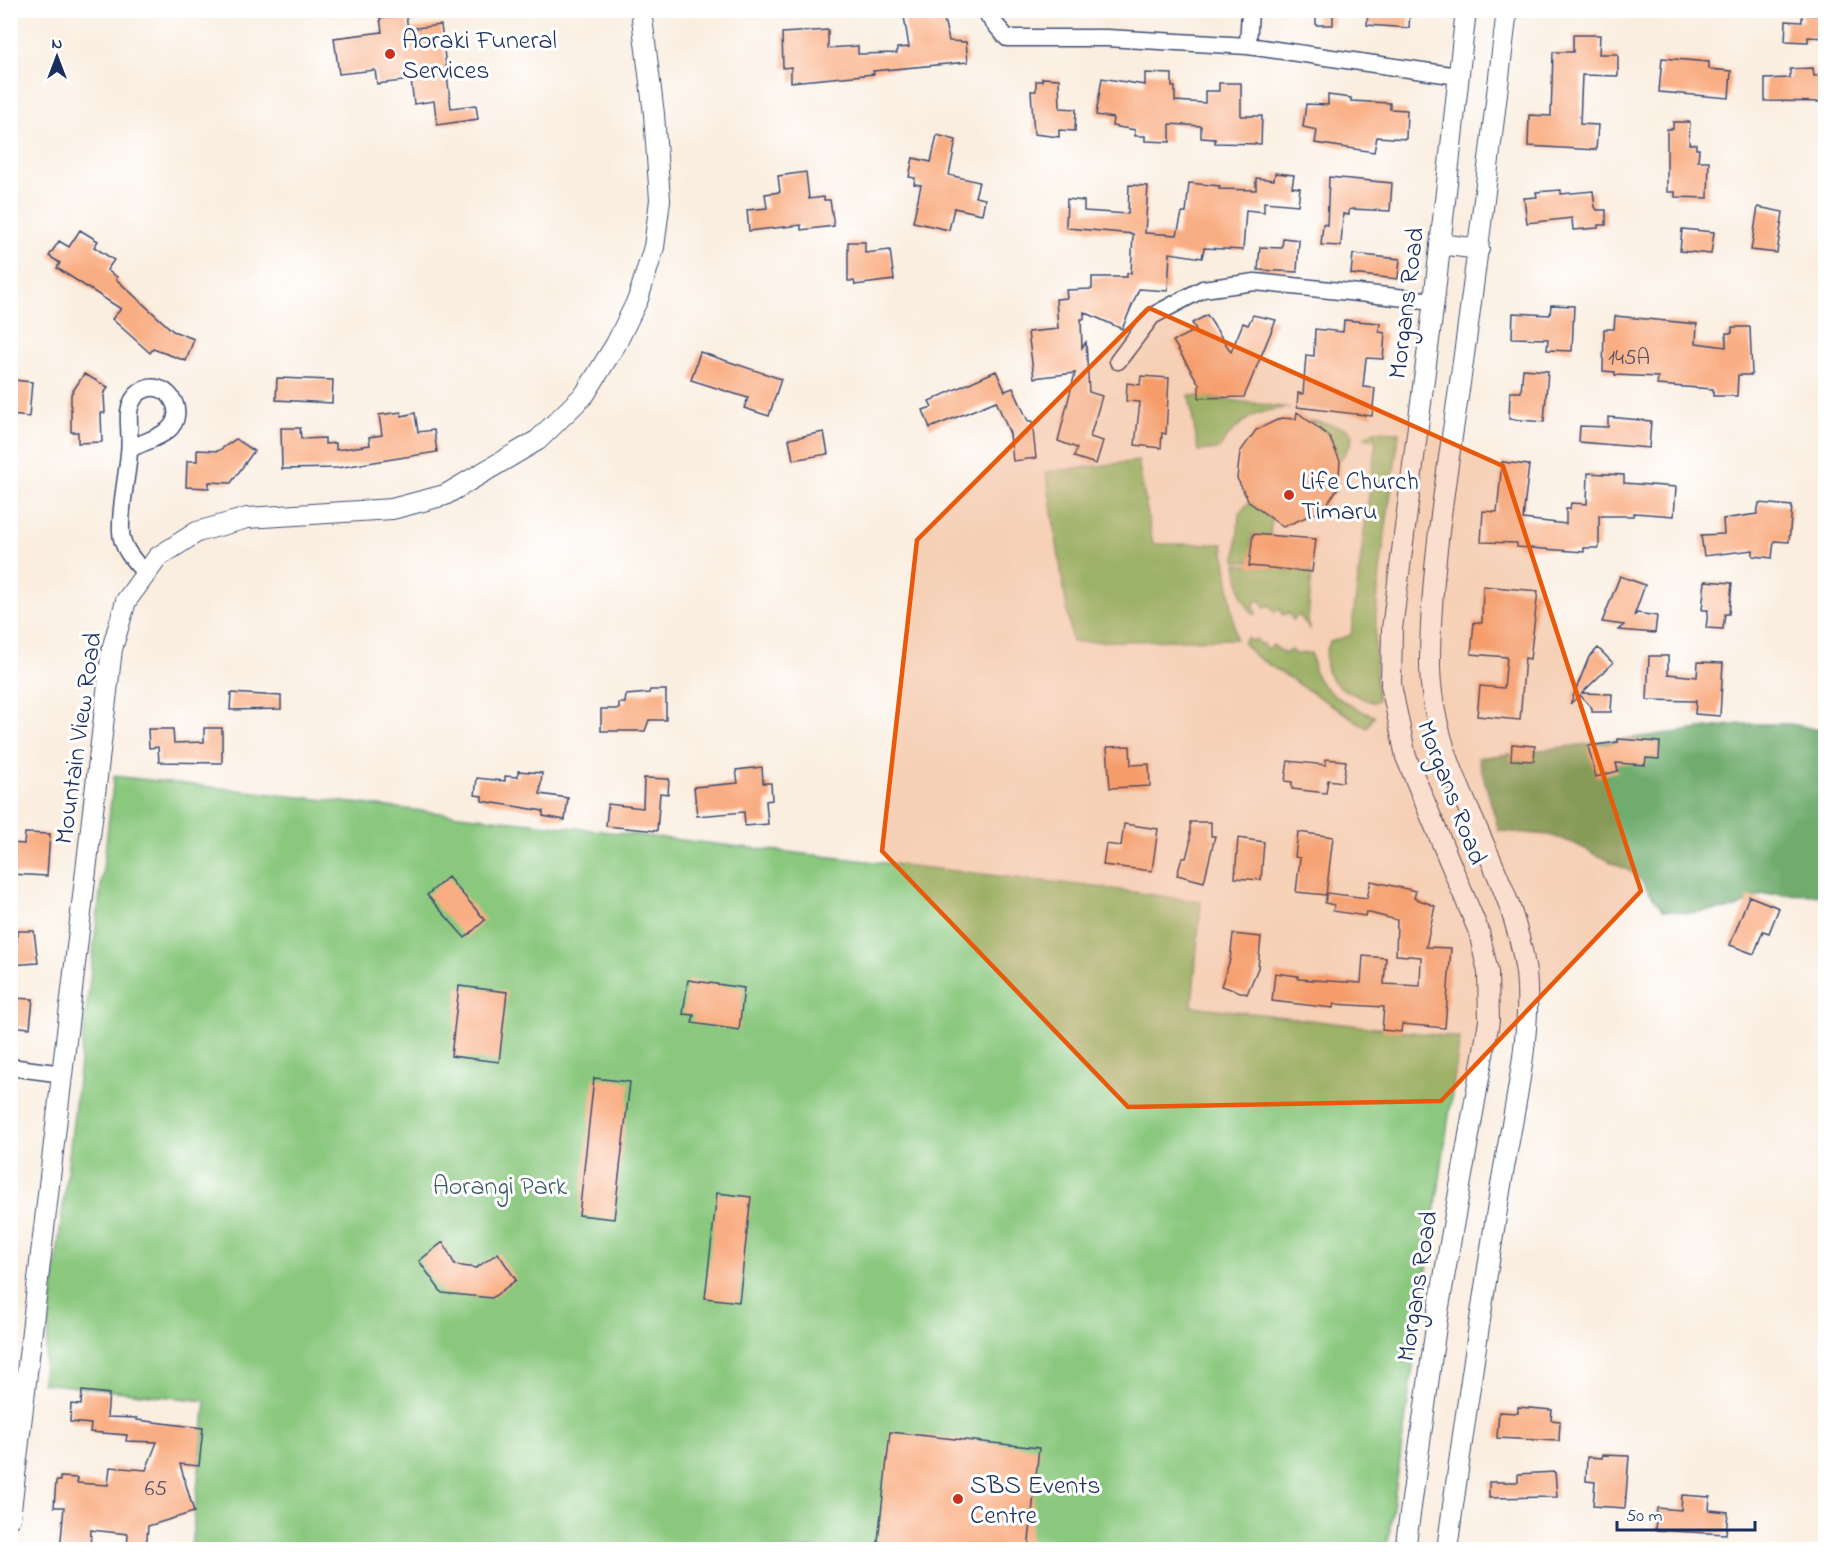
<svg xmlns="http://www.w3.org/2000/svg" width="1836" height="1560" font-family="'Indie Flower',sans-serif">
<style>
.green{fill:#8ac87e;stroke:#527c6e;stroke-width:1.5}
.forest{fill:#6fac6d;stroke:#456e66;stroke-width:1.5}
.building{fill:#f9ad82}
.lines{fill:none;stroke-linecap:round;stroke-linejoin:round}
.minor-casing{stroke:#3c4c72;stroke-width:19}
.tertiary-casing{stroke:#3c4c72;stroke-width:22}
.minor{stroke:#fff;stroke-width:16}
.tertiary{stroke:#fff;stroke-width:20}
.marked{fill:#e8590c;fill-opacity:0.2;stroke:#e8590c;stroke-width:4.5;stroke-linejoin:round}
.poi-dot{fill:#c8321e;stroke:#fff;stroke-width:2}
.labels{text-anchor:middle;stroke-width:6;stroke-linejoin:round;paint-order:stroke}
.number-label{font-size:22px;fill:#524e67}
.poi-label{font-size:26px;fill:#1b2f5e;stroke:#fff;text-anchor:start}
.street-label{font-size:26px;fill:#1b2f5e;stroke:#fff}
.park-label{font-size:26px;fill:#3c5d68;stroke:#fff}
</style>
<rect width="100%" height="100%" fill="#fff"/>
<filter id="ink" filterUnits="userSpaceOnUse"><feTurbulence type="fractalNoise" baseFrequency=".0167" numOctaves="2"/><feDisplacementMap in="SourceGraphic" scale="12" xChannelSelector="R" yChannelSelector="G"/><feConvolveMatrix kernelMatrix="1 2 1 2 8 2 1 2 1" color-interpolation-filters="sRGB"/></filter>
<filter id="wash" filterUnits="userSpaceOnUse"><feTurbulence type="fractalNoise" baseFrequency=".008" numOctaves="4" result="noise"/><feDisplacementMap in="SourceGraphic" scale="24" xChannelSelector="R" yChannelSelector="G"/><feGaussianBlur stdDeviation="1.35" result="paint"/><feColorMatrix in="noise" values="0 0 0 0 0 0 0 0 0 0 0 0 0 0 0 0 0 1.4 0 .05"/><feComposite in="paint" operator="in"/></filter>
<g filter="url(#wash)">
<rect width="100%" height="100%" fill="#faeee0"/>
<!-- green -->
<path class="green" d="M 1189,395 L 1290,408 C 1256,409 1237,421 1219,449 L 1198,451 Z
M 1308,420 L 1345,428 L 1352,433 L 1351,443 L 1340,461 L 1329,436 Z
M 1374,431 L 1399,432 C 1389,520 1367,612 1378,701 L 1372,702 C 1343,691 1314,679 1330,642 L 1351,635 L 1376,440 L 1364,438 Z
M 1138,461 L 1153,544 L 1223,544 L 1236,639 L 1072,642 L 1046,472 Z
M 1249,502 L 1272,519 L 1270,536 L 1252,534 L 1251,546 L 1254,547 L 1249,562 L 1236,561 L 1239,514 Z
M 1236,564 L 1312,572 L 1308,619 L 1309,628 L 1299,615 L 1293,620 L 1289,613 L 1283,615 L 1280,609 L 1274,612 L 1270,605 L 1264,608 L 1261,600 L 1254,602 L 1256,615 L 1252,613 L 1242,598 Z
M 1248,637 L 1252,642 L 1256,639 L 1260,644 L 1262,643 L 1267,650 L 1273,645 L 1285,654 L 1291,649 L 1294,654 L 1311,653 C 1313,659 1313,666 1315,673 C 1321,691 1356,710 1374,716 L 1367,728 L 1255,656 L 1243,642 Z
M 114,776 L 1105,888 L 1201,902 L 1192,1006 L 1460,1038 L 1387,1549 L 191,1549 L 206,1401 L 42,1383 Z"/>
<!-- forest -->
<path class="forest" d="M 1740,724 L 1791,724 L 1825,731 L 1825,895 L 1763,894 L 1736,908 L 1690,913 L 1663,910 L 1635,874 L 1573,843 L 1549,835 L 1499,831 L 1478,758 Z"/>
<g id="blocks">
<!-- building -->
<path class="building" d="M 903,10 L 942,10 L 949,41 L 966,42 L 968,62 L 873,71 L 874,74 L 791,82 L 791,67 L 783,68 L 782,33 L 828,30 L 828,48 L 858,46 L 858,54 L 897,53 L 897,48 L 909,47 Z
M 1316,10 L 1333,10 L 1333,25 L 1316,25 Z
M 1368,10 L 1410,10 L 1409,28 L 1367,25 Z
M 1802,14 L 1826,16 L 1826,38 L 1808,37 L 1808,42 L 1785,41 L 1786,21 L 1802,22 Z
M 406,15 L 408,29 L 441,25 L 451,108 L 476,105 L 478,119 L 437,125 L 434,101 L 414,104 L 411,80 L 377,84 L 375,70 L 339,74 L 334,38 L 382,32 L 380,18 Z
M 1573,35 L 1600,35 L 1599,54 L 1618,54 L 1618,76 L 1582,75 L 1580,124 L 1598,125 L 1596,150 L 1528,146 L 1529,115 L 1551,116 L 1553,52 L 1573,52 Z
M 1662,58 L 1709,62 L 1709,69 L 1731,71 L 1729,98 L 1659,92 Z
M 1813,68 L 1814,76 L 1826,75 L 1826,102 L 1765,101 L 1765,79 L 1790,78 L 1790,69 Z
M 1145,73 L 1172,74 L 1172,87 L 1175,87 L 1175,101 L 1205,103 L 1205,91 L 1219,91 L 1219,83 L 1241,83 L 1241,116 L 1262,116 L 1261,144 L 1215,143 L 1215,139 L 1201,138 L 1201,126 L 1170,124 L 1170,142 L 1145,141 L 1145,136 L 1135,136 L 1135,130 L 1112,126 L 1113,118 L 1096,115 L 1102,78 L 1145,85 Z
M 1042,78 L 1059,79 L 1060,108 L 1076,109 L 1075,131 L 1059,130 L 1059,137 L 1034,134 L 1031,91 L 1036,91 L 1036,81 L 1042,81 Z
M 1328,95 L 1351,98 L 1351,101 L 1390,103 L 1390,109 L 1407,110 L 1406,139 L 1377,137 L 1374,152 L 1315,143 L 1317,130 L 1303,127 L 1306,104 L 1328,105 Z
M 1673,122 L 1690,122 L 1689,144 L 1696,144 L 1696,149 L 1699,149 L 1698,161 L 1709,161 L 1708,198 L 1675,197 L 1675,192 L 1667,192 L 1667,129 L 1673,129 Z
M 937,135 L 956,140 L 949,175 L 979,182 L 975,197 L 985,199 L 982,214 L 954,208 L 949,230 L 913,222 L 921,185 L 914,184 L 915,178 L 909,177 L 913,158 L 931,162 Z
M 806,172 L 809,199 L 824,197 L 824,200 L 830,200 L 834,226 L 801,230 L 801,225 L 749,231 L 747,210 L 767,208 L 765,194 L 780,192 L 778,176 Z
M 1275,173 L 1294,175 L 1292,187 L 1300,188 L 1298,205 L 1264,202 L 1264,212 L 1246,210 L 1243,250 L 1204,248 L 1202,258 L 1170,253 L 1168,291 L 1139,289 L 1122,329 L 1084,312 L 1084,319 L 1081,319 L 1082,348 L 1086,342 L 1089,392 L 1102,396 L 1090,437 L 1103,441 L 1096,464 L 1074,457 L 1077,448 L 1058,441 L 1075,373 L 1034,378 L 1028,332 L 1058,329 L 1056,299 L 1067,298 L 1066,290 L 1092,289 L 1092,277 L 1127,277 L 1127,273 L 1131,273 L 1133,234 L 1068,228 L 1066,226 L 1067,199 L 1084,201 L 1084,211 L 1128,214 L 1129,185 L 1148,186 L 1145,233 L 1177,235 L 1182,213 L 1186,213 L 1189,183 L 1220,186 L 1219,189 L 1256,190 L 1256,178 L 1274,180 Z
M 1329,177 L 1392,183 L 1390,211 L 1352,209 L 1349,210 L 1349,215 L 1343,214 L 1341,246 L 1321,245 L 1323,224 L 1327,225 Z
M 1561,190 L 1561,194 L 1593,191 L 1595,207 L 1597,210 L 1606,210 L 1606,225 L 1598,225 L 1598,228 L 1573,230 L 1572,218 L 1527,223 L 1524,198 L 1537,197 L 1536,192 Z
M 1758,207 L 1783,212 L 1777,253 L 1751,250 Z
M 1682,229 L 1714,232 L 1711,254 L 1680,251 Z
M 80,230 L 98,241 L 94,247 L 114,260 L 107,270 L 117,277 L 116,279 L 173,331 L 194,339 L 186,361 L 153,349 L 150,353 L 112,319 L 121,309 L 57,268 L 60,263 L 49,256 L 59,241 L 69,247 Z
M 1283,238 L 1299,240 L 1297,272 L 1258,270 L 1260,247 L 1282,248 Z
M 848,242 L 865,242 L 865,253 L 890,250 L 894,280 L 855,285 L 854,281 L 848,281 Z
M 1353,254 L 1400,259 L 1398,279 L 1351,274 Z
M 1551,305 L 1574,306 L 1572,351 L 1547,350 L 1548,339 L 1512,338 L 1513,313 L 1550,315 Z
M 1207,315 L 1231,352 L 1243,323 L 1248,325 L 1253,315 L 1276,320 L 1244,397 L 1199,398 L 1199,384 L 1173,341 L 1196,330 L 1192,323 Z
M 1615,316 L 1697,324 L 1696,343 L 1726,347 L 1726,333 L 1732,333 L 1732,327 L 1750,327 L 1752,375 L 1738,375 L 1737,396 L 1713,396 L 1713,389 L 1657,385 L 1658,377 L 1615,375 L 1615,372 L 1603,371 L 1604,329 L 1614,329 Z
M 1344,320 L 1380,323 L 1379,332 L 1385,333 L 1383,359 L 1366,358 L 1363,387 L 1375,388 L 1372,416 L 1297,407 L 1298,393 L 1303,394 L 1306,355 L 1314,356 L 1315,329 L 1343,332 Z
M 700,352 L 781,379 L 769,416 L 744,408 L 748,398 L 691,380 Z
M 1523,369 L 1548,371 L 1544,422 L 1509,419 L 1510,392 L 1521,392 Z
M 996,371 L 1005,391 L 1013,388 L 1028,421 L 1032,421 L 1036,458 L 1013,461 L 1010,434 L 996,401 L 930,428 L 923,410 L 932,407 L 929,401 Z
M 84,374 L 108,387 L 104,394 L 105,413 L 101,413 L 102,442 L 78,443 L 78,432 L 71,432 L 71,394 Z
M 1141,376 L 1169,378 L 1166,434 L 1162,433 L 1161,448 L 1135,445 L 1140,402 L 1126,401 L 1127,383 L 1140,385 Z
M 277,378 L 333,380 L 332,403 L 276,400 Z
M 14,380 L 32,382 L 29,417 L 11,415 Z
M 401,412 L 402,416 L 415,413 L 418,432 L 434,430 L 437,452 L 337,468 L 282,469 L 281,428 L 300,428 L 301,439 L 325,438 L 325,444 L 336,443 L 336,450 L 370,445 L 369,437 L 382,435 L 379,415 Z
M 1297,412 L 1329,436 L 1340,461 L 1338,488 L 1323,510 L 1283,527 L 1249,502 L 1237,478 L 1240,452 L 1256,430 L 1281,418 L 1296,419 Z
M 1608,417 L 1651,421 L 1649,448 L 1579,442 L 1580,426 L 1608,427 Z
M 824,432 L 828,454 L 793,460 L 789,439 Z
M 236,439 L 254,451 L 231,483 L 209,482 L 209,488 L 186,487 L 187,461 L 197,461 L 197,450 L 218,451 Z
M 1502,462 L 1529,465 L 1523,519 L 1566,524 L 1566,509 L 1570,509 L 1571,503 L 1587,504 L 1588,473 L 1624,475 L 1624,483 L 1676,487 L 1674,516 L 1634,513 L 1633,516 L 1599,516 L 1599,548 L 1584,548 L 1584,552 L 1517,547 L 1517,543 L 1481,542 L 1483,511 L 1497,512 Z
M 1759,503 L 1792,506 L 1789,542 L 1774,541 L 1772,558 L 1753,556 L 1753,550 L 1704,556 L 1701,535 L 1724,534 L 1723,519 L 1757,514 Z
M 1253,534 L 1316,539 L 1312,572 L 1249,566 Z
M 1620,576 L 1645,585 L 1634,616 L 1637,613 L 1657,616 L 1655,633 L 1618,630 L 1624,625 L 1602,622 Z
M 1705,581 L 1732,583 L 1729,614 L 1725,614 L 1723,629 L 1706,628 L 1708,610 L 1702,610 Z
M 1483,586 L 1538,591 L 1530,659 L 1525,658 L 1520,720 L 1477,716 L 1480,686 L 1504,688 L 1507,657 L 1471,654 L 1474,622 L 1482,623 Z
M 1598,648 L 1613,663 L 1582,693 L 1612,694 L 1611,712 L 1592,712 L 1592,708 L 1580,695 L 1570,704 L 1589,657 Z
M 1649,656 L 1668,656 L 1668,674 L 1697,677 L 1698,662 L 1723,663 L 1720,716 L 1695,714 L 1696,701 L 1647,700 Z
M 650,690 L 666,690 L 666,720 L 649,720 L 645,731 L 601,731 L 601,709 L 619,709 L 619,703 L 625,703 L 626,695 L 649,693 Z
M 231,693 L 281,696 L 281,709 L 230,710 Z
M 204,728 L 222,728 L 222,763 L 159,762 L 158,747 L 149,748 L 148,729 L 173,729 L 174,743 L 204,742 Z
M 1618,739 L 1660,742 L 1659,759 L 1646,758 L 1645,765 L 1616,763 L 1618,771 L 1596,777 L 1588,746 L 1618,742 Z
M 1512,744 L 1535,746 L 1534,761 L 1511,760 Z
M 1130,746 L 1131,765 L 1149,764 L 1150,786 L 1110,788 L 1107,747 Z
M 1326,759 L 1346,761 L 1343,782 L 1328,780 L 1326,793 L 1292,789 L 1292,782 L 1285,781 L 1288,761 L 1326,765 Z
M 762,767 L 763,783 L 771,783 L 772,800 L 766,801 L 768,824 L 745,826 L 744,812 L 697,816 L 694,787 L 738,783 L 736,770 Z
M 518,771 L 542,773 L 540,794 L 568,798 L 565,820 L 543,816 L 543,811 L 482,801 L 482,796 L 475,795 L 477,778 L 505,781 L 505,776 L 518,777 Z
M 644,778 L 669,779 L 668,794 L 660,793 L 657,831 L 606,826 L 608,804 L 643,808 Z
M 1190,822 L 1211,822 L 1211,836 L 1215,836 L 1204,882 L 1177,875 L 1182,858 L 1186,858 L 1190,843 Z
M 1124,824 L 1158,829 L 1152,871 L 1103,865 L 1106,844 L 1121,846 Z
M 1298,832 L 1333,837 L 1326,895 L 1296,892 L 1300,858 L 1295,857 Z
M 25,833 L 50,834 L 47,876 L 10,874 L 10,843 L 24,844 Z
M 1238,838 L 1264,842 L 1261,880 L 1235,878 Z
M 448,877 L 485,920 L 465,938 L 427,895 Z
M 1371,881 L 1416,891 L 1414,898 L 1435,906 L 1426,947 L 1451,948 L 1445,1028 L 1402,1024 L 1401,1032 L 1382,1030 L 1384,1007 L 1334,1004 L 1333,1008 L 1272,1001 L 1275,973 L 1298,976 L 1298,979 L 1361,983 L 1363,956 L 1386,958 L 1384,984 L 1420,986 L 1421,957 L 1396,955 L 1397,920 L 1366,912 L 1365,916 L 1333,911 L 1334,905 L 1325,903 L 1327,893 L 1367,898 Z
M 1749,896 L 1779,908 L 1769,933 L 1763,931 L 1754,954 L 1730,945 Z
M 17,931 L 34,931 L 38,963 L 10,965 L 10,941 L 17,941 Z
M 1233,934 L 1261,937 L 1258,968 L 1247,994 L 1221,986 L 1230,960 Z
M 688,980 L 744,988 L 739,1030 L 692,1023 L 694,1015 L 683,1014 Z
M 459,986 L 507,992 L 499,1062 L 451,1056 Z
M 10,998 L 33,999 L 30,1028 L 10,1026 Z
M 594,1078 L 630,1082 L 614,1219 L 579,1215 Z
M 717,1193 L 751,1197 L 739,1302 L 705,1298 Z
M 443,1242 L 455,1265 L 476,1268 L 498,1253 L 516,1280 L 492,1298 L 442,1293 L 419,1261 Z
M 82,1391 L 109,1394 L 107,1417 L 137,1418 L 137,1420 L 203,1428 L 199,1466 L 180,1464 L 194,1512 L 148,1526 L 146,1550 L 127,1550 L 128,1534 L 91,1530 L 90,1550 L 60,1550 L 64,1507 L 54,1507 L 56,1481 L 60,1481 L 60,1477 L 78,1478 L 77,1483 L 108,1485 L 110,1467 L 146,1470 L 157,1442 L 126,1441 L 127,1435 L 90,1432 L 91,1424 L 70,1422 L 71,1404 L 81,1405 Z
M 1518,1407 L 1552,1410 L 1551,1420 L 1560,1421 L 1559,1441 L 1497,1438 L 1499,1412 L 1518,1413 Z
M 890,1432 L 1039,1448 L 1028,1550 L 877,1550 Z
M 1602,1455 L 1629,1456 L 1625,1508 L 1593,1506 L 1595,1482 L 1586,1481 L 1587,1457 L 1602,1458 Z
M 1555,1472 L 1557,1497 L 1489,1498 L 1489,1482 L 1518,1482 L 1518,1474 Z
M 1682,1495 L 1710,1497 L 1709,1510 L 1728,1512 L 1726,1534 L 1655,1530 L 1657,1508 L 1681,1510 Z"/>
</g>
</g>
<g filter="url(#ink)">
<use href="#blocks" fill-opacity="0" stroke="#3c4c72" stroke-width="1.5"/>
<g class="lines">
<defs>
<path id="minor" d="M 988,10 L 989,17 L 1007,38 L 1107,38 L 1248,46 L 1458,76
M 1248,46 L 1250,10
M 1118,361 L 1152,316 L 1203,289 L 1255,282 L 1434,301
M 130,449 C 141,443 156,439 167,431 C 191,412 164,375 140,392 C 133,397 130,404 129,412 C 128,426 131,440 129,453 C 127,478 120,506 121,531 C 121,548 135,562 146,574
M 10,1067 L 63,1074"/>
<path id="tertiary" d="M 1440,244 L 1479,249
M 10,1518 L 112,649 L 126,601 L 158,557 L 197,532 L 247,518 L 392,509 L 445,495 L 538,440 L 585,394 L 616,344 L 638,299 L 654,247 L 660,200 L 654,114 L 641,10
M 1405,1550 L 1438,1312 L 1489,1021 L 1488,972 L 1479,932 L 1406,757 L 1391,685 L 1392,629 L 1434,301 L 1466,10
M 1447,1550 C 1463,1430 1481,1311 1500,1191 C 1510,1128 1533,1036 1526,973 C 1512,863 1428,772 1430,659 C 1431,560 1449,460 1463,362 C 1479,245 1493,128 1507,10"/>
</defs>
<!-- minor casing -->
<use href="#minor" class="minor-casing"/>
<!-- tertiary casing -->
<use href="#tertiary" class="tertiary-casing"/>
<!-- minor -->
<use href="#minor" class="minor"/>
<!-- tertiary -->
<use href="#tertiary" class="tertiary"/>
</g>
</g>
<!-- marked area -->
<path class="marked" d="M 1149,308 L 1503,466 L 1641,891 L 1441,1101 L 1128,1107 L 882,851 L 917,540 Z"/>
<!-- markers -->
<g class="poi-dot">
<circle cx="390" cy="54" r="6"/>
<circle cx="1289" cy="495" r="6"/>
<circle cx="958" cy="1499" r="6"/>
</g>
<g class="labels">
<!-- number labels -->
<g class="number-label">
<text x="1629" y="364">145A</text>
<text x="156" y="1495">65</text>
</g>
<!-- poi labels -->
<g class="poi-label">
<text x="402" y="48">Aoraki Funeral<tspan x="402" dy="30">Services</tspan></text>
<text x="1301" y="489">Life Church<tspan x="1301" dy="30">Timaru</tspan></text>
<text x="970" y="1493">SBS Events<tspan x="970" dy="30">Centre</tspan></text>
</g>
<!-- street labels -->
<g class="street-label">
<text transform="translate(1405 303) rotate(-83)" y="9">Morgans Road</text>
<text transform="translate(77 738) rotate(-82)" y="9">Mountain View Road</text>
<text transform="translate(1453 792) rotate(69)" y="9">Morgans Road</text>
<text transform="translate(1416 1286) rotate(-81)" y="9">Morgans Road</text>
</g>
<!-- park labels -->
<g class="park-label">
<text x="500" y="1194">Aorangi Park</text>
</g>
</g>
<!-- margin -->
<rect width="1836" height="1560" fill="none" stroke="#fff" stroke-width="36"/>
<!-- north arrow -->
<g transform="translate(57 57)" stroke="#ffffff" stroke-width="4.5" paint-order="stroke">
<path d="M0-4.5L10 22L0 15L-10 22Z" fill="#1b2f5e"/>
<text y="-9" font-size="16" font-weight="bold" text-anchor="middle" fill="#1b2f5e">N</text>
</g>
<!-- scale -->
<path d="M1617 1521v9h138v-9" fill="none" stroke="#1b2f5e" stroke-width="3"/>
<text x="1626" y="1521" font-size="18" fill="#1b2f5e" stroke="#ffffff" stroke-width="4.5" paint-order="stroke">50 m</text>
</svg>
